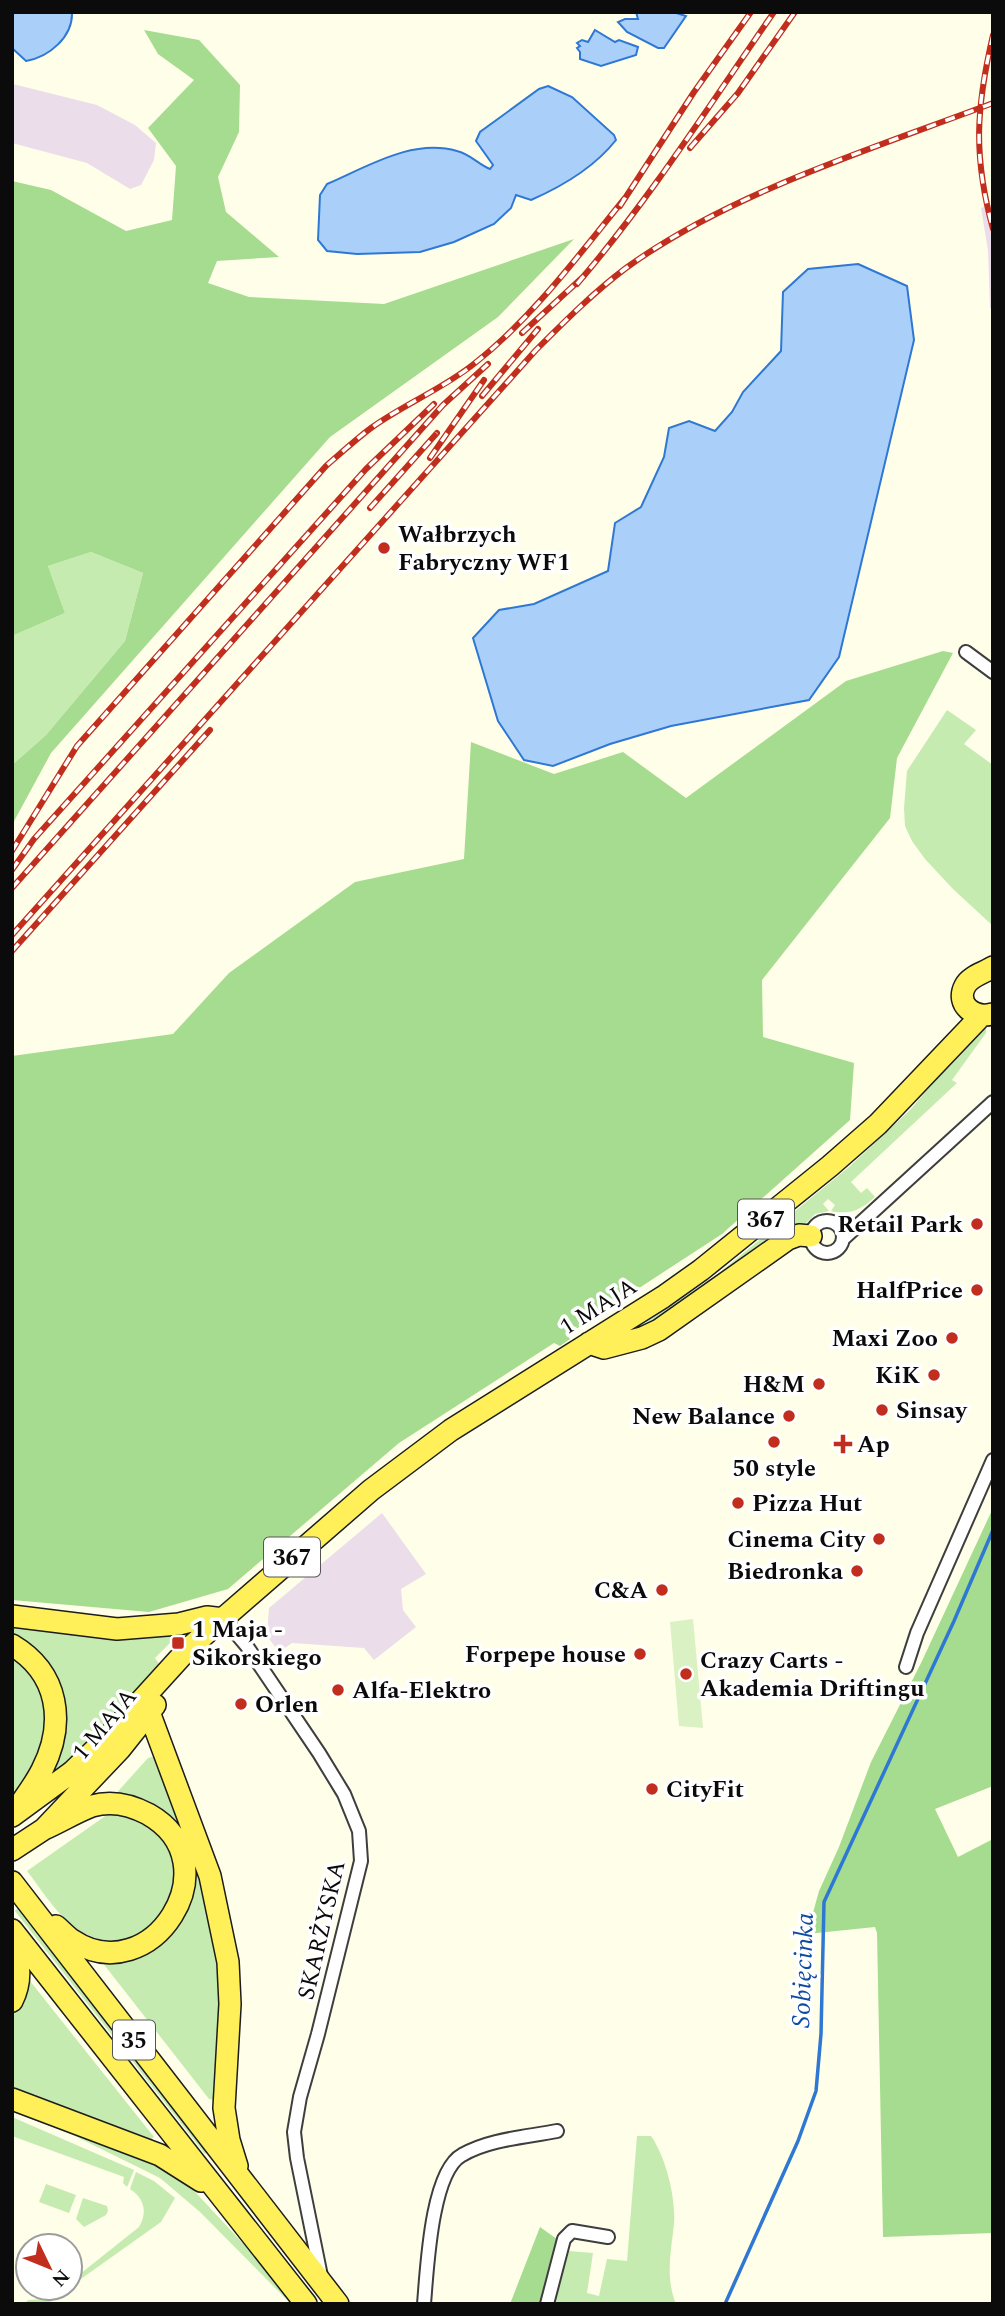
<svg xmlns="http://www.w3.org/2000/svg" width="1005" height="2316" font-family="Spectral,serif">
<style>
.industrial{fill:#ebdeea}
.green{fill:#c6ebb1}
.forest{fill:#a6dc8f}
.pitch{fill:#daf1c3}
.water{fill:#aad0f9;stroke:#2e78d4;stroke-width:2}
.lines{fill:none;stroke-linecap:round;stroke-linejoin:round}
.stream{stroke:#2e78d4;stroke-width:3.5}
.minor-casing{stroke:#3e3e3e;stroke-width:16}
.primary-casing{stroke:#1c1c1c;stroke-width:24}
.minor{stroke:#fff;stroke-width:12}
.primary{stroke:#fff059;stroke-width:21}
.rail-casing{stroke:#c12e1d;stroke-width:6}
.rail{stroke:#fff;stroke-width:3.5;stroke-dasharray:10;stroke-linecap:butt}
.poi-dot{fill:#c12e1d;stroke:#fff;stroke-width:2.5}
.labels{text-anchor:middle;stroke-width:7;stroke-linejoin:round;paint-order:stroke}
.shield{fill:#fff;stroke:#545454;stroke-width:2}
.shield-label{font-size:23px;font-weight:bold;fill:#0b0b0b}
.poi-label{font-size:24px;font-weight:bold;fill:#0b0b0b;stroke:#fff;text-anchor:end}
.street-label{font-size:24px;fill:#0b0b0b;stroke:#fff}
.water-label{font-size:26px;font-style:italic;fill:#0f4ba2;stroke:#fff}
</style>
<rect width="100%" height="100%" fill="#fffee9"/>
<!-- industrial -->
<path class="industrial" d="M 13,84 L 97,105 L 135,125 L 156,143 L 154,160 L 141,185 L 130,189 L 87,163 L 12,143 Z
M 993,204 L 993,310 L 990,308 L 988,251 L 981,208 Z
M 382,1513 L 426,1574 L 401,1589 L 403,1610 L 416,1627 L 374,1660 L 364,1648 L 292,1643 L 279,1652 L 267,1636 L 269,1608 Z"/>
<!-- green -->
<path class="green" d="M 91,552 L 143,573 L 125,641 L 46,735 L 12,765 L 12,636 L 65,613 L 48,566 Z
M 947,710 L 976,730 L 964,744 L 993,765 L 993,926 L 953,889 L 925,859 L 912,841 L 905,826 L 904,808 L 907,771 Z
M 982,1025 L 986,1028 L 986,1033 L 952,1080 L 957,1083 L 851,1182 L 861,1193 L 867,1188 L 875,1197 C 862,1209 849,1216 831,1211 L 835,1205 L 828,1199 L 823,1204 L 829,1211 L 815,1214 L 804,1225 L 790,1227 L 698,1298 L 632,1332 L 719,1273 L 849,1167 L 911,1109 Z
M 12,1619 L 186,1627 L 155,1658 L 159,1664 C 126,1706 89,1742 50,1778 L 60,1729 L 12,1637 Z
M 12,1652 C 19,1658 32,1666 36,1675 C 57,1711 43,1770 12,1797 Z
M 155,1756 L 205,1878 L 224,2002 L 220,2101 L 209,2099 L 102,1962 L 164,1937 L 182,1839 L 112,1798 L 148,1758 Z
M 121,1810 L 161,1831 L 180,1871 L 167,1917 L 130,1942 L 99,1943 L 99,1939 C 65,1930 48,1898 27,1871 L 111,1812 Z
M 18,1908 L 208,2151 L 205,2154 L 15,1911 Z
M 26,1976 L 154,2137 L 149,2141 L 12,2091 L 12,2015 L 18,2006 Z
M 12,2107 L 153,2160 L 185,2181 L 277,2280 L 295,2304 L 291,2304 L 200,2212 L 160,2178 L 73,2135 L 12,2111 Z
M 12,2117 L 134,2170 L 127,2187 L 123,2183 L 124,2177 L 12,2136 Z
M 637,2136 L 651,2136 C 666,2157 676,2199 674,2224 C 671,2252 665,2277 676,2304 L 554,2304 L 569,2251 L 593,2253 L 587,2293 L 599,2296 L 607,2259 L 627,2261 Z
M 136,2172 L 154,2181 L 175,2198 L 161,2222 L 71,2286 C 58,2304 44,2304 24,2304 L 28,2300 L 45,2299 L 62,2288 L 70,2288 L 70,2282 L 139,2227 C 148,2212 144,2198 130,2189 Z
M 46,2184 L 76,2195 L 69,2213 L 39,2202 Z
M 83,2198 L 107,2206 L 108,2211 L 106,2215 L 84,2227 L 76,2219 Z"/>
<!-- forest -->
<path class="forest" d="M 144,30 L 199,40 L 240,85 L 239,132 L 218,177 L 226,212 L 279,257 L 217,261 L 208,283 L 249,297 L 384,304 L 574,239 L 498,317 L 330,437 L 51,753 L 12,825 L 12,765 L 46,735 L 125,641 L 143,573 L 91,552 L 48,566 L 65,613 L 12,636 L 12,181 L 51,190 L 126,231 L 172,220 L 176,166 L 148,128 L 194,80 L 158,54 Z
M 943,651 L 953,653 L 897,758 L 890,818 L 762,980 L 763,1037 L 854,1063 L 850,1120 L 722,1234 L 567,1335 L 570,1339 L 560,1346 L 554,1343 L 399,1443 L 228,1589 L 149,1612 L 12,1600 L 12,1056 L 173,1034 L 229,973 L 355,882 L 464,859 L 471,742 L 554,774 L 623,752 L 686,798 L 846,681 Z
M 993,1508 L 993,1786 L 935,1809 L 958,1857 L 993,1839 L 993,2233 L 883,2237 L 877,1933 L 875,1927 L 807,1934 L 819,1891 L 839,1847 L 871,1762 L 922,1661 Z
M 540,2227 L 561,2242 L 542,2304 L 510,2304 Z"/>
<!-- pitch -->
<path class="pitch" d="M 693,1619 L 703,1728 L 679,1726 L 670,1622 Z"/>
<!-- water -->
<path class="water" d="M 12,12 L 72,12 C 73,37 49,57 26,61 L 12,48 Z
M 636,12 L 673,12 L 686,16 L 664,48 L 658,48 L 627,32 L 618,22 L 625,19 L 638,19 Z
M 595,30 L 615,42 L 619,40 L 638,47 L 636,55 L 601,66 L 580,59 L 580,52 L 577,48 L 580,46 L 577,43 L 582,40 L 588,42 Z
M 548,86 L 572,97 L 614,135 L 616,140 C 594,168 563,186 531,200 L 516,195 L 511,208 L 494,224 L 454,242 L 420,252 L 357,254 L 327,251 L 318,240 L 320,195 L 327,184 C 367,167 412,138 457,151 C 470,154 478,164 490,169 L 493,165 L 476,141 L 480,132 L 539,89 Z
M 858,264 L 907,286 L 914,340 L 839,657 L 809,700 L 671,726 L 610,744 L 553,766 L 524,760 L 498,721 L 473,638 L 499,610 L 534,604 L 608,571 L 615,523 L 641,507 L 664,457 L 669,428 L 689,421 L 715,431 L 732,412 L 743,392 L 781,351 L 783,292 L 808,269 Z"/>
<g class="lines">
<!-- stream -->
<path class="stream" d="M 725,2304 L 798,2141 L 816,2091 L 821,2034 L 824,1902 L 954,1621 L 993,1530"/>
<defs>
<path id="minor" d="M 966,652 L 993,672
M811 1237a16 16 0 1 1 32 0a16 16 0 1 1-32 0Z
M 843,1239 L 993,1102
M 224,1619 L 246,1645 L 319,1753 L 344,1794 L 359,1831 L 361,1861 L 318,2034 L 300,2097 L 294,2132 L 297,2158 L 321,2276
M 906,1667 L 917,1633 L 993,1460
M 424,2304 C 427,2270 431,2172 462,2155 C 489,2139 527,2137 557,2131
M 547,2304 L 564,2239 L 572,2231 L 608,2237"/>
<path id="primary" d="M 992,1014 C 975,1019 955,1005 965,986 C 970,976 984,973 993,967
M 589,1343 L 604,1348 L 642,1338 L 659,1330 L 788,1239 L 799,1235 L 811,1236
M 12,1616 L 117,1629 L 179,1624 L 207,1617 L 224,1619
M 12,1645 C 59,1673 66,1723 42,1770 C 36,1782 28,1793 21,1803
M 149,1712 L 210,1876 L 228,1962 L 230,2004 L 224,2108 L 229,2140 L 237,2166
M 12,1816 L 72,1772 L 108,1737 L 188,1649 L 371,1490 L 451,1430 L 663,1297 L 701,1270 L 830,1166 L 878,1124 L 981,1016
M 44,1829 C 60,1822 76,1812 92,1806 C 112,1800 131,1805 148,1814 C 235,1863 151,1993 72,1940 C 66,1936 61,1930 56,1926
M 12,1850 L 44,1829 L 120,1749 L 155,1705
M 12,1882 L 338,2304
M 12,1930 L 306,2304
M 12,1943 C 20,1963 22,1981 12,2001
M 12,2099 L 160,2155 L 201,2181"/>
</defs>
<!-- minor casing -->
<use href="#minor" class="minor-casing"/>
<!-- primary casing -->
<use href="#primary" class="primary-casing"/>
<!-- minor -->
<use href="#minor" class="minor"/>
<!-- primary -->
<use href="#primary" class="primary"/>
<defs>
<path id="rail" d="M 993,35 C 976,108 973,156 993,229
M 690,148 L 738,93 L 795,12
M 620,206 L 694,92 L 751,12
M 577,284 C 650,199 710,104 774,12
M 522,333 L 584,276
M 482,396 L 538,329
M 430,458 L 484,380
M 370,508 L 437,433
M 12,851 L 77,746 L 326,466 C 341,453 355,440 371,428 C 404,404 443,389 475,363 C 533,317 578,256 625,198
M 12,870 L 34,839 L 366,469 L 434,404
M 12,888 L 443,405 L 488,364
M 12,935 L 536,350 C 565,321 594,292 626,268 C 731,192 872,149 993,103
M 12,951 L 210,730"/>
</defs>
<!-- rail casing -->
<use href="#rail" class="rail-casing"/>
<!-- rail -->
<use href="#rail" class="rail"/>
</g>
<!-- markers -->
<g class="poi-dot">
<circle cx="384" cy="548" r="7"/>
<circle cx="977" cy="1224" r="7"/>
<circle cx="977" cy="1290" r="7"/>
<circle cx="952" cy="1338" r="7"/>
<circle cx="934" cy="1375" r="7"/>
<circle cx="819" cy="1384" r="7"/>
<circle cx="882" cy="1410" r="7"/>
<circle cx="789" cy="1416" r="7"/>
<circle cx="774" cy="1442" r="7"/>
<path d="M839.5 1433.5h7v7h7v7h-7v7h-7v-7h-7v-7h7z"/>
<circle cx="738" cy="1503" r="7"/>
<circle cx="879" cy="1539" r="7"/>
<circle cx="857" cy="1571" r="7"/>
<circle cx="662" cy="1590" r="7"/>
<rect x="171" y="1636" width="14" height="14" rx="3.5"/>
<circle cx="640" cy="1654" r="7"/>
<circle cx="686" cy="1674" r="7"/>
<circle cx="338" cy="1690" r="7"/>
<circle cx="241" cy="1704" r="7"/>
<circle cx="652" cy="1789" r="7"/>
</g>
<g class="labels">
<!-- shield labels -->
<g class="shield">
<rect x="738" y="1199.5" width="56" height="39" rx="5"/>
<rect x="264" y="1537.5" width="56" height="39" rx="5"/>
<rect x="113" y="2020.5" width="42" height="39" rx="5"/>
</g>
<g class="shield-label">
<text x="766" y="1227">367</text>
<text x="292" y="1565">367</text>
<text x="134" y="2048">35</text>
</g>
<!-- poi labels -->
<g class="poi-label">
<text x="398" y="542" text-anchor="start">Wałbrzych<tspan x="398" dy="28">Fabryczny WF1</tspan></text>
<text x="963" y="1232">Retail Park</text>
<text x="963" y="1298">HalfPrice</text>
<text x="938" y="1346">Maxi Zoo</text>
<text x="920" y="1383">KiK</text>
<text x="805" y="1392">H&amp;M</text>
<text x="896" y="1418" text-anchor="start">Sinsay</text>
<text x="775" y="1424">New Balance</text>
<text x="857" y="1452" text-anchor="start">Ap</text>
<text x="774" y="1476" text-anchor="middle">50 style</text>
<text x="752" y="1511" text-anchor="start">Pizza Hut</text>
<text x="865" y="1547">Cinema City</text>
<text x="843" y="1579">Biedronka</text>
<text x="648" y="1598">C&amp;A</text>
<text x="192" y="1637" text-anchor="start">1 Maja -<tspan x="192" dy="28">Sikorskiego</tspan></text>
<text x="626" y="1662">Forpepe house</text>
<text x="700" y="1668" text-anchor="start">Crazy Carts -<tspan x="700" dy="28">Akademia Driftingu</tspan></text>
<text x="352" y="1698" text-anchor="start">Alfa-Elektro</text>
<text x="255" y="1712" text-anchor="start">Orlen</text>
<text x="666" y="1797" text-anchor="start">CityFit</text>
</g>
<!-- street labels -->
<g class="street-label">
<text transform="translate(598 1306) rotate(-32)" y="8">1 MAJA</text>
<text transform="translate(104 1724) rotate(-50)" y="8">1 MAJA</text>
<text transform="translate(321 1930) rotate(-77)" y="8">SKARŻYSKA</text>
</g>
<!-- water labels -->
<g class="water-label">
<text transform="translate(802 1970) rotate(-88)" y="9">Sobięcinka</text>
</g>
</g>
<!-- border -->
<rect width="1005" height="2316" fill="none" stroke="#0b0b0b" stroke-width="28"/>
<!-- north arrow -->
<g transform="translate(49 2267) rotate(133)"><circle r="33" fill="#ffffff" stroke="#9d9d9d" stroke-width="2"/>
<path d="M0-5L12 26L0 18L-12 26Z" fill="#c12e1d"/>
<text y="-10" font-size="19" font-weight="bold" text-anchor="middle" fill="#0b0b0b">N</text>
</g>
</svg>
